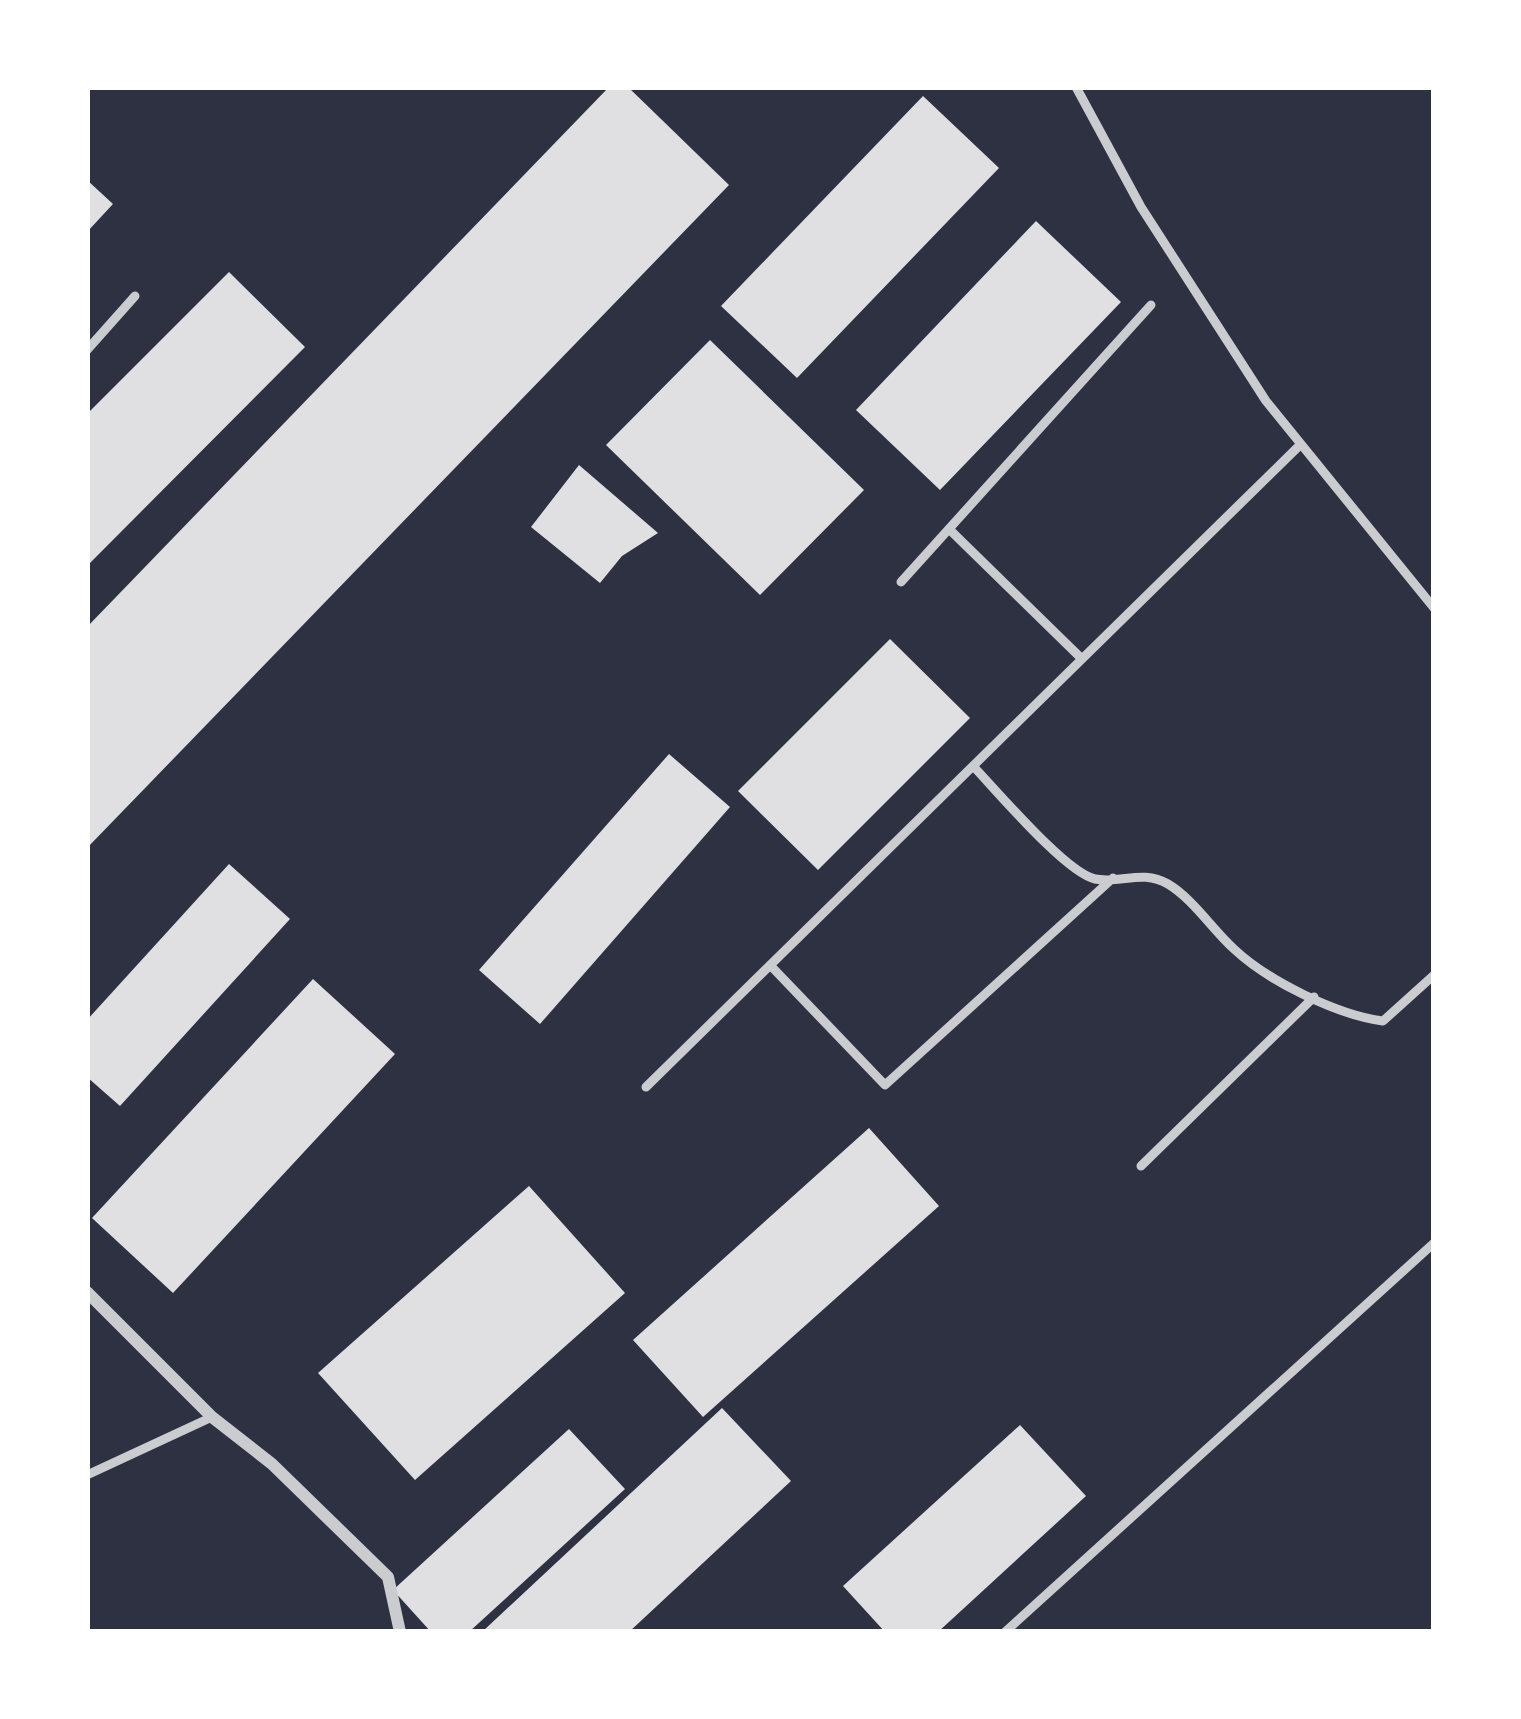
<svg xmlns="http://www.w3.org/2000/svg" width="1521" height="1719" font-family="Barlow,sans-serif">
<style>
.building{fill:#e0e0e3}
.lines{fill:none;stroke-linecap:round;stroke-linejoin:round}
.service{stroke:#caccd0;stroke-width:9}
.minor{stroke:#caccd0;stroke-width:12}
</style>
<rect width="100%" height="100%" fill="#2d3142"/>
<!-- building -->
<path class="building" d="M 609,87 L 628,87 L 729,185 L 87,848 L 87,627 Z
M 923,96 L 999,168 L 797,378 L 721,306 Z
M 87,180 L 113,204 L 87,232 Z
M 1036,221 L 1121,302 L 940,490 L 856,410 Z
M 229,272 L 305,347 L 87,566 L 87,414 Z
M 710,340 L 864,490 L 760,595 L 606,445 Z
M 579,465 L 658,533 L 622,556 L 600,583 L 531,527 Z
M 890,639 L 970,718 L 818,870 L 738,791 Z
M 669,754 L 730,807 L 540,1024 L 479,970 Z
M 229,864 L 290,919 L 120,1106 L 87,1077 L 87,1020 Z
M 313,979 L 395,1054 L 173,1293 L 92,1218 Z
M 869,1128 L 939,1206 L 703,1417 L 633,1340 Z
M 529,1186 L 625,1293 L 415,1480 L 318,1373 Z
M 722,1408 L 791,1481 L 629,1632 L 482,1632 Z
M 1020,1425 L 1086,1496 L 938,1632 L 885,1632 L 843,1586 Z
M 569,1429 L 625,1489 L 469,1632 L 431,1632 L 393,1590 Z"/>
<g class="lines">
<!-- service -->
<path class="service" d="M 1076,87 L 1141,207 L 1266,401 L 1434,608
M 87,350 L 135,296
M 949,529 L 1082,659
M 901,582 L 1151,305
M 973,766 C 997,791 1066,873 1095,879 C 1122,884 1142,869 1168,884 C 1193,899 1212,929 1234,949 C 1268,981 1337,1015 1383,1021 L 1434,975
M 770,965 L 885,1085 L 1113,878
M 646,1087 L 1301,444
M 1141,1166 L 1314,997
M 87,1475 L 212,1417
M 1005,1632 L 1434,1243"/>
<!-- minor -->
<path class="minor" d="M 87,1292 L 212,1417 L 272,1464 L 388,1577 L 400,1632"/>
</g>
<!-- border -->
<rect width="1521" height="1719" fill="none" stroke="#ffffff" stroke-width="180"/>
</svg>
